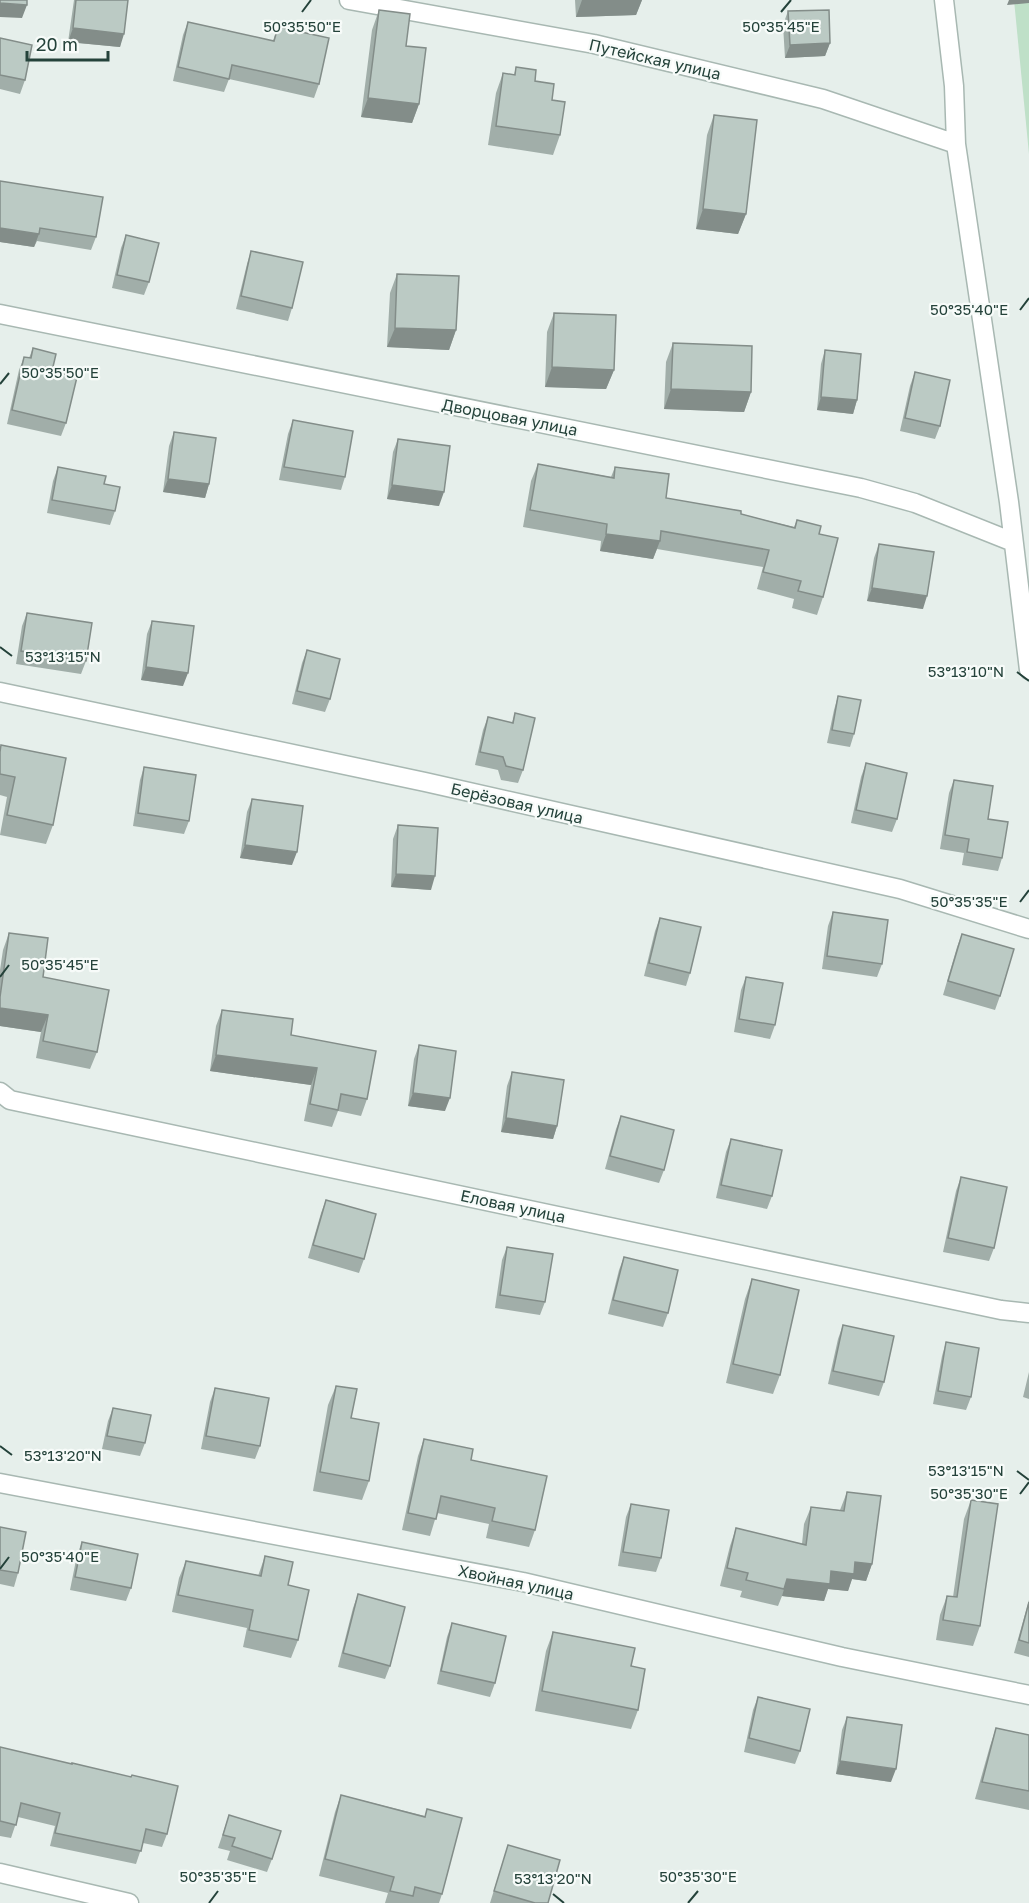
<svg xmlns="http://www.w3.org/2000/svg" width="1029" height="1903" font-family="'Golos Text',sans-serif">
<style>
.green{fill:#bfe0c8}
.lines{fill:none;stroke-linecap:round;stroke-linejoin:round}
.street-casing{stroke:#a8b8b2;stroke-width:21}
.street{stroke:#fff;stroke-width:18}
.wall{fill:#a1aea9}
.shaded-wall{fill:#838d89}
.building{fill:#bbcac4;stroke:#838d89;stroke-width:1.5}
.ticks{fill:none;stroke:#24423a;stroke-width:2}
.labels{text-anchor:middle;stroke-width:4.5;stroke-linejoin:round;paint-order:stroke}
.street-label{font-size:16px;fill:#24423a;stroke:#f7fbf9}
.ticks-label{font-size:15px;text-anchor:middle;fill:#24423a;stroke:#f7fbf9;stroke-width:4.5;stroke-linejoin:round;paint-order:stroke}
</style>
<rect width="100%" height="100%" fill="#e6efeb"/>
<!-- green -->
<path class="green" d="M 1014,0 L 1029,0 L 1029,154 Z"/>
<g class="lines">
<defs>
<path id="street" d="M 349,0 L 594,44 L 823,99 L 956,144
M 944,0 L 954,86 L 956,144 L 1009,502 L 1029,670
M 0,314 L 861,488 L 915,503 L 1013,542
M 0,692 L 425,782 L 900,889 L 1029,929
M 0,1092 L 10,1100 L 1001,1310 L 1029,1313
M 0,1483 L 523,1582 L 842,1657 L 1029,1695
M 0,1873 L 129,1903"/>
</defs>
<!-- street casing -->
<use href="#street" class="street-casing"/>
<!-- street -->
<use href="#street" class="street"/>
</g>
<!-- wall -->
<path class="wall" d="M 74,0 L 128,0 L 120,47 L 68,42 Z
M 575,0 L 642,0 L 636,15 L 576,17 Z
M 379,10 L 406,46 L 419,104 L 412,123 L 361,117 L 372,30 Z
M 788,11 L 830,43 L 825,56 L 785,58 L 783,25 Z
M 188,22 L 273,41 L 278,27 L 319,84 L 314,98 L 229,79 L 224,92 L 173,81 L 183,35 Z
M 0,38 L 25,80 L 20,94 L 0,89 Z
M 516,67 L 535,81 L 552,100 L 560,135 L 553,155 L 488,145 L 496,93 L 503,73 L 514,75 Z
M 714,115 L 746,214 L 738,234 L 696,229 L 707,135 Z
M 0,181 L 96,237 L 91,250 L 37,241 L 34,247 L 0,242 Z
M 126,235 L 149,282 L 144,295 L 112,288 L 121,248 Z
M 251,251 L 292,308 L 288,321 L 236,309 L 247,264 Z
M 397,274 L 456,330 L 449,350 L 387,347 L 390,293 Z
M 554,313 L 614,370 L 606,389 L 545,387 L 547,332 Z
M 673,343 L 751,392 L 744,412 L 664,409 L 666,362 Z
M 33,348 L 52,371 L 66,423 L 61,436 L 7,424 L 19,370 L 24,357 L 29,358 Z
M 825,350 L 857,400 L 853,414 L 817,410 L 821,364 Z
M 915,372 L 940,426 L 935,439 L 900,431 L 910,386 Z
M 293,420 L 345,477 L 341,490 L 279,480 L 288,434 Z
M 174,432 L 209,484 L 205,498 L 163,492 L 169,446 Z
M 398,439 L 439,506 L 387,499 L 393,452 Z
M 538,464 L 611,477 L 615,467 L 666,498 L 741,514 L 794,527 L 797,520 L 819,534 L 823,597 L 817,615 L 792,608 L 794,599 L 757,589 L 763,567 L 657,549 L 653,559 L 600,551 L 601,541 L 523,527 L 531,481 Z
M 58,467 L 104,484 L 115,511 L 110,525 L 47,513 L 53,481 Z
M 879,544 L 923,609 L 867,601 L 874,558 Z
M 27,613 L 86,661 L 81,674 L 16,664 L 22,626 Z
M 152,621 L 183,686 L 141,680 L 147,634 Z
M 307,650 L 330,699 L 325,712 L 292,704 L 302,663 Z
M 838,696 L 854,734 L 850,747 L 827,743 L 834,710 Z
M 515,713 L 523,770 L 518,783 L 501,780 L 498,770 L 475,765 L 483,730 L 488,717 L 512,723 Z
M 1,745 L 53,825 L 46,844 L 0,835 L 7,797 L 0,795 L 0,749 Z
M 866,763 L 897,819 L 892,832 L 851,823 L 861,777 Z
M 144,767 L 189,821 L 184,834 L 133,826 L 140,780 Z
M 954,780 L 988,819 L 1002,858 L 998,871 L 962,865 L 964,853 L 940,849 L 949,793 Z
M 252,799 L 292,865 L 240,858 L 247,812 Z
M 398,825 L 431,890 L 391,887 L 393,839 Z
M 833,912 L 882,964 L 877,977 L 822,969 L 828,926 Z
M 660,918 L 690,973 L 686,986 L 644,976 L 655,931 Z
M 9,933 L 43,977 L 97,1052 L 90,1069 L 36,1058 L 41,1032 L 0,1026 L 0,970 L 3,950 Z
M 962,934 L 1000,996 L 995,1010 L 943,995 L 957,947 Z
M 746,977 L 775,1025 L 770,1039 L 734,1032 L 741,990 Z
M 222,1010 L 291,1035 L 367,1099 L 361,1116 L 338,1111 L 332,1127 L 304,1121 L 311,1085 L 210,1071 L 216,1026 Z
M 419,1045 L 445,1111 L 408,1106 L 414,1059 Z
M 512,1072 L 557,1126 L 553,1139 L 501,1132 L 507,1086 Z
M 621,1116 L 664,1170 L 659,1183 L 605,1169 L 616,1129 Z
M 731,1139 L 772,1196 L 767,1209 L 716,1198 L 726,1152 Z
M 961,1177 L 994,1248 L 989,1261 L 943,1252 L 956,1191 Z
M 326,1200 L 364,1259 L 359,1273 L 308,1258 L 321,1213 Z
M 507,1247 L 545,1302 L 540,1315 L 495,1308 L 502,1260 Z
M 624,1257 L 668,1313 L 663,1327 L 608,1314 L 619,1270 Z
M 752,1279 L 780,1375 L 773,1394 L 726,1383 L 745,1299 Z
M 843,1325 L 884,1382 L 879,1396 L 828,1384 L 838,1339 Z
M 946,1342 L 971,1397 L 966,1410 L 933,1404 L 942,1356 Z
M 1029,1372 L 1029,1399 L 1023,1397 Z
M 336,1386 L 369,1481 L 362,1500 L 313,1491 L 328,1405 Z
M 215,1388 L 260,1446 L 255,1459 L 201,1449 L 210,1402 Z
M 113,1408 L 145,1443 L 140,1456 L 102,1449 L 108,1421 Z
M 424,1439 L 471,1460 L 535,1530 L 529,1547 L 486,1538 L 489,1524 L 437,1513 L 430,1536 L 402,1530 L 418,1456 Z
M 847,1492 L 872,1564 L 866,1581 L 852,1579 L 848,1591 L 828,1589 L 824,1601 L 782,1596 L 778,1606 L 740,1597 L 742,1591 L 720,1586 L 730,1546 L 736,1528 L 802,1544 L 804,1524 L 811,1507 L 840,1510 Z
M 971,1500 L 980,1626 L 973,1646 L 936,1640 L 940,1615 L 947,1596 L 953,1597 L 964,1519 Z
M 631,1504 L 661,1558 L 656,1572 L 618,1566 L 626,1517 Z
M 0,1527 L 18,1573 L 14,1587 L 0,1584 Z
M 82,1542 L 131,1588 L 126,1601 L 70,1590 L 77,1555 Z
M 265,1556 L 288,1585 L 298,1640 L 291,1658 L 243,1647 L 247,1628 L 172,1612 L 179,1578 L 186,1561 L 258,1576 Z
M 358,1594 L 390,1666 L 385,1679 L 338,1667 L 353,1608 Z
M 1029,1600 L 1029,1657 L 1014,1653 Z
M 452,1623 L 495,1683 L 490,1697 L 437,1684 L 447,1637 Z
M 553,1632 L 638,1710 L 631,1729 L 535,1711 L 546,1651 Z
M 758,1697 L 800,1751 L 795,1764 L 744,1752 L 753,1710 Z
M 847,1717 L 891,1782 L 836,1774 L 842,1730 Z
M 996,1728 L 1029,1735 L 1029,1810 L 975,1799 L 990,1746 Z
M 0,1747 L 167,1834 L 162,1847 L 143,1843 L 136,1864 L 50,1846 L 55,1826 L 18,1817 L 11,1838 L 0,1836 Z
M 341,1795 L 425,1816 L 427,1809 L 442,1894 L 439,1903 L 385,1903 L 388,1893 L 319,1876 L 335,1812 Z
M 229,1815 L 272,1859 L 267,1872 L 227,1860 L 230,1851 L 218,1848 Z
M 508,1845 L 548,1903 L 490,1903 Z"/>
<!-- shaded-wall -->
<path class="shaded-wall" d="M 582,0 L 642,0 L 636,15 L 576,17 Z
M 1009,0 L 1029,0 L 1029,3 L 1007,5 Z
M 0,3 L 27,5 L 22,18 L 0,17 Z
M 73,28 L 124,34 L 120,47 L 68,42 Z
M 830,43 L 825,56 L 785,58 L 790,45 Z
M 368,98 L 419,104 L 412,123 L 361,117 Z
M 703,209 L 746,214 L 738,234 L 696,229 Z
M 0,228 L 39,234 L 34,247 L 0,242 Z
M 395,328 L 456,330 L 449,350 L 387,347 Z
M 552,367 L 614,370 L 606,389 L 545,387 Z
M 671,389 L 751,392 L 744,412 L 664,409 Z
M 821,397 L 857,400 L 853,414 L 817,410 Z
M 168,479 L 209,484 L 205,498 L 163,492 Z
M 392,485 L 444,492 L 439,506 L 387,499 Z
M 606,534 L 660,541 L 653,559 L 600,551 Z
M 872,588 L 927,596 L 923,609 L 867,601 Z
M 146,667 L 188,673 L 183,686 L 141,680 Z
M 245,845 L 297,852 L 292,865 L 240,858 Z
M 396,874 L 435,876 L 431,890 L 391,887 Z
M 0,1008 L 48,1015 L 41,1032 L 0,1026 Z
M 216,1055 L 317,1068 L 311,1085 L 210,1071 Z
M 413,1093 L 450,1098 L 445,1111 L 408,1106 Z
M 506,1118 L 557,1126 L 553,1139 L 501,1132 Z
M 855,1562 L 872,1564 L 866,1581 L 852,1579 L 848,1591 L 828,1589 L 824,1601 L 782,1596 L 787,1579 L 831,1571 Z
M 840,1761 L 896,1769 L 891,1782 L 836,1774 Z"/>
<!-- building -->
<path class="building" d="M 0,0 L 27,0 L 27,5 L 0,3 Z
M 76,0 L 128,0 L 124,34 L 73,28 Z
M 379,10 L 410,14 L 406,46 L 426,48 L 419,104 L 368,98 Z
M 829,10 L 830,43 L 790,45 L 788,11 Z
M 188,22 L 274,41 L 278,27 L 329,38 L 319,84 L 232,65 L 229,79 L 178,67 Z
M 0,38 L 32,45 L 25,80 L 0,75 Z
M 516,67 L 536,70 L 535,81 L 554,84 L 552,100 L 565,102 L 560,135 L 496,126 L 503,73 L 515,75 Z
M 714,115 L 757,120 L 746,214 L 703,209 Z
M 0,181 L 103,197 L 96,237 L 40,228 L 39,234 L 0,228 Z
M 126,235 L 159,243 L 149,282 L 117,275 Z
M 251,251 L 303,262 L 292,308 L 241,296 Z
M 397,274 L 459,276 L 456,330 L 395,328 Z
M 554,313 L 616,315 L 614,370 L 552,367 Z
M 673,343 L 752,346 L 751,392 L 671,389 Z
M 33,348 L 56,354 L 52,371 L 77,377 L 66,423 L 12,410 L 24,357 L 31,358 Z
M 825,350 L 861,354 L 857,400 L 821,397 Z
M 915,372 L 950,380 L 940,426 L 905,418 Z
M 293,420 L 353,431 L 345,477 L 284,467 Z
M 174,432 L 216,438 L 209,484 L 168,479 Z
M 398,439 L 450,446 L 444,492 L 392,485 Z
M 538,464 L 614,478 L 615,467 L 669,474 L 666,498 L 741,511 L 741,514 L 795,528 L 797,520 L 821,526 L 819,534 L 838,538 L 823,597 L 798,591 L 801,581 L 763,572 L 769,550 L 661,531 L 660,541 L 606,534 L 607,524 L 530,510 Z
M 58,467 L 106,476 L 104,484 L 120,487 L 115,511 L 52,500 Z
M 879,544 L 934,552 L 927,596 L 872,588 Z
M 27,613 L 92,623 L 86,661 L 21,651 Z
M 152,621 L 194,626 L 188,673 L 146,667 Z
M 307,650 L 340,659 L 330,699 L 297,691 Z
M 838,696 L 861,700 L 854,734 L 832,730 Z
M 515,713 L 535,718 L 523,770 L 506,766 L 503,757 L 480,752 L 488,717 L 513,723 Z
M 1,745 L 66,758 L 53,825 L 7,815 L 15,777 L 0,774 L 0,752 Z
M 866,763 L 907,773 L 897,819 L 856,810 Z
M 144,767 L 196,775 L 189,821 L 138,813 Z
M 954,780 L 993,786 L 988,819 L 1008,822 L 1002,858 L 967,852 L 969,839 L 945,835 Z
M 252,799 L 303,806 L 297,852 L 245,845 Z
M 398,825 L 438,828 L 435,876 L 396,874 Z
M 833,912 L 888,920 L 882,964 L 827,956 Z
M 660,918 L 701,927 L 690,973 L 649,963 Z
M 9,933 L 48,938 L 43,977 L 109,990 L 97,1052 L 43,1041 L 48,1015 L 0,1008 L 0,997 Z
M 962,934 L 1014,949 L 1000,996 L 948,981 Z
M 746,977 L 783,983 L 775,1025 L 739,1019 Z
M 222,1010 L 293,1019 L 291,1035 L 376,1051 L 367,1099 L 341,1094 L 338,1110 L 310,1104 L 317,1068 L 216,1055 Z
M 419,1045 L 456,1051 L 450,1098 L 413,1093 Z
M 512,1072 L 564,1080 L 557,1126 L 506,1118 Z
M 621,1116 L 674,1130 L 664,1170 L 610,1156 Z
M 731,1139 L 782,1150 L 772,1196 L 721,1185 Z
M 961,1177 L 1007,1187 L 994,1248 L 948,1238 Z
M 326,1200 L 376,1214 L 364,1259 L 313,1245 Z
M 507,1247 L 553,1254 L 545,1302 L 500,1295 Z
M 624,1257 L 678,1270 L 668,1313 L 613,1300 Z
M 752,1279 L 799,1290 L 780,1375 L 733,1364 Z
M 843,1325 L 894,1336 L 884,1382 L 833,1371 Z
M 946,1342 L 979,1348 L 971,1397 L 938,1391 Z
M 336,1386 L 357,1389 L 351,1418 L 379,1423 L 369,1481 L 320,1472 Z
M 215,1388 L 269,1398 L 260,1446 L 206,1436 Z
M 113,1408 L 151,1415 L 145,1443 L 107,1436 Z
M 424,1439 L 473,1449 L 471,1460 L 547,1476 L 535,1530 L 492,1521 L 495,1508 L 441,1496 L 436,1519 L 408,1513 Z
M 847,1492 L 881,1496 L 872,1564 L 855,1562 L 854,1574 L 831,1571 L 830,1584 L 787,1579 L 784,1589 L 746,1580 L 748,1573 L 727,1568 L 736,1528 L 806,1545 L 811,1507 L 844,1511 Z
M 971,1500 L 998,1504 L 980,1626 L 943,1620 L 947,1596 L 957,1597 Z
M 631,1504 L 669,1510 L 661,1558 L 623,1552 Z
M 0,1527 L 26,1532 L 18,1573 L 0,1570 Z
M 82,1542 L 138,1554 L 131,1588 L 75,1577 Z
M 265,1556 L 293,1562 L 288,1585 L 309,1590 L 298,1640 L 249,1630 L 253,1610 L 178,1595 L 186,1561 L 261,1576 Z
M 358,1594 L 405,1607 L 390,1666 L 343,1653 Z
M 1029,1602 L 1029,1643 L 1019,1640 Z
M 452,1623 L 506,1636 L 495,1683 L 441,1671 Z
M 553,1632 L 635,1648 L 631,1666 L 645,1669 L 638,1710 L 542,1691 Z
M 758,1697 L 810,1709 L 800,1751 L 749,1738 Z
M 847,1717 L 902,1725 L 896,1769 L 840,1761 Z
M 996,1728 L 1029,1735 L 1029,1791 L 982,1782 Z
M 0,1747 L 72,1764 L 72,1763 L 131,1777 L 132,1775 L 178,1786 L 167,1834 L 146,1829 L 141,1851 L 55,1833 L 60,1813 L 21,1803 L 16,1825 L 0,1821 Z
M 341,1795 L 425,1817 L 427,1809 L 462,1818 L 442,1894 L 415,1887 L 413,1896 L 390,1891 L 394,1877 L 325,1859 Z
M 229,1815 L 281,1831 L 272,1859 L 232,1846 L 235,1838 L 223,1835 Z
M 508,1845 L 560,1860 L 548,1903 L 535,1903 L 494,1891 Z"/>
<!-- ticks -->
<path class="ticks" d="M 302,12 L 311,0M 781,12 L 791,0M 1020,310 L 1029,298M 0,384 L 9,373M 0,647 L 12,656M 1017,672 L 1029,681M 1020,902 L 1029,890M 0,977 L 9,965M 0,1446 L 12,1455M 1017,1471 L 1029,1480M 1020,1494 L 1029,1482M 0,1569 L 9,1557M 553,1894 L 564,1903M 209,1903 L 218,1891M 688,1903 L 698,1891"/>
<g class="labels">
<!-- street labels -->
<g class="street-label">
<text transform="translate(655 59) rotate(13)" y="6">Путейская улица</text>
<text transform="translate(510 417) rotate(11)" y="6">Дворцовая улица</text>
<text transform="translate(517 803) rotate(13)" y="6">Берёзовая улица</text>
<text transform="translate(513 1206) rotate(12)" y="6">Еловая улица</text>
<text transform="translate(516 1582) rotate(12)" y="6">Хвойная улица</text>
</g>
</g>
<g class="ticks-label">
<text x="302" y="32">50°35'50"E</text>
<text x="781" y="32">50°35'45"E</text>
<text x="969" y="315">50°35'40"E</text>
<text x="60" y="378">50°35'50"E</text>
<text x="63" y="662">53°13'15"N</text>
<text x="966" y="677">53°13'10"N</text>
<text x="969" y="907">50°35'35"E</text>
<text x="60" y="970">50°35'45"E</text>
<text x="63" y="1461">53°13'20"N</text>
<text x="966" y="1476">53°13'15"N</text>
<text x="969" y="1499">50°35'30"E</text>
<text x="60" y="1562">50°35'40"E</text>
<text x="218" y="1882">50°35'35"E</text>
<text x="698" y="1882">50°35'30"E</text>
<text x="553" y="1884">53°13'20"N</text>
</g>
<!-- scale -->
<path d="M27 51v9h81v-9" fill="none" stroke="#24423a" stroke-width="3"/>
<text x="36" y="51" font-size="18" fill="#24423a" stroke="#f7fbf9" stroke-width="4.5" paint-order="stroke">20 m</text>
</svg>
